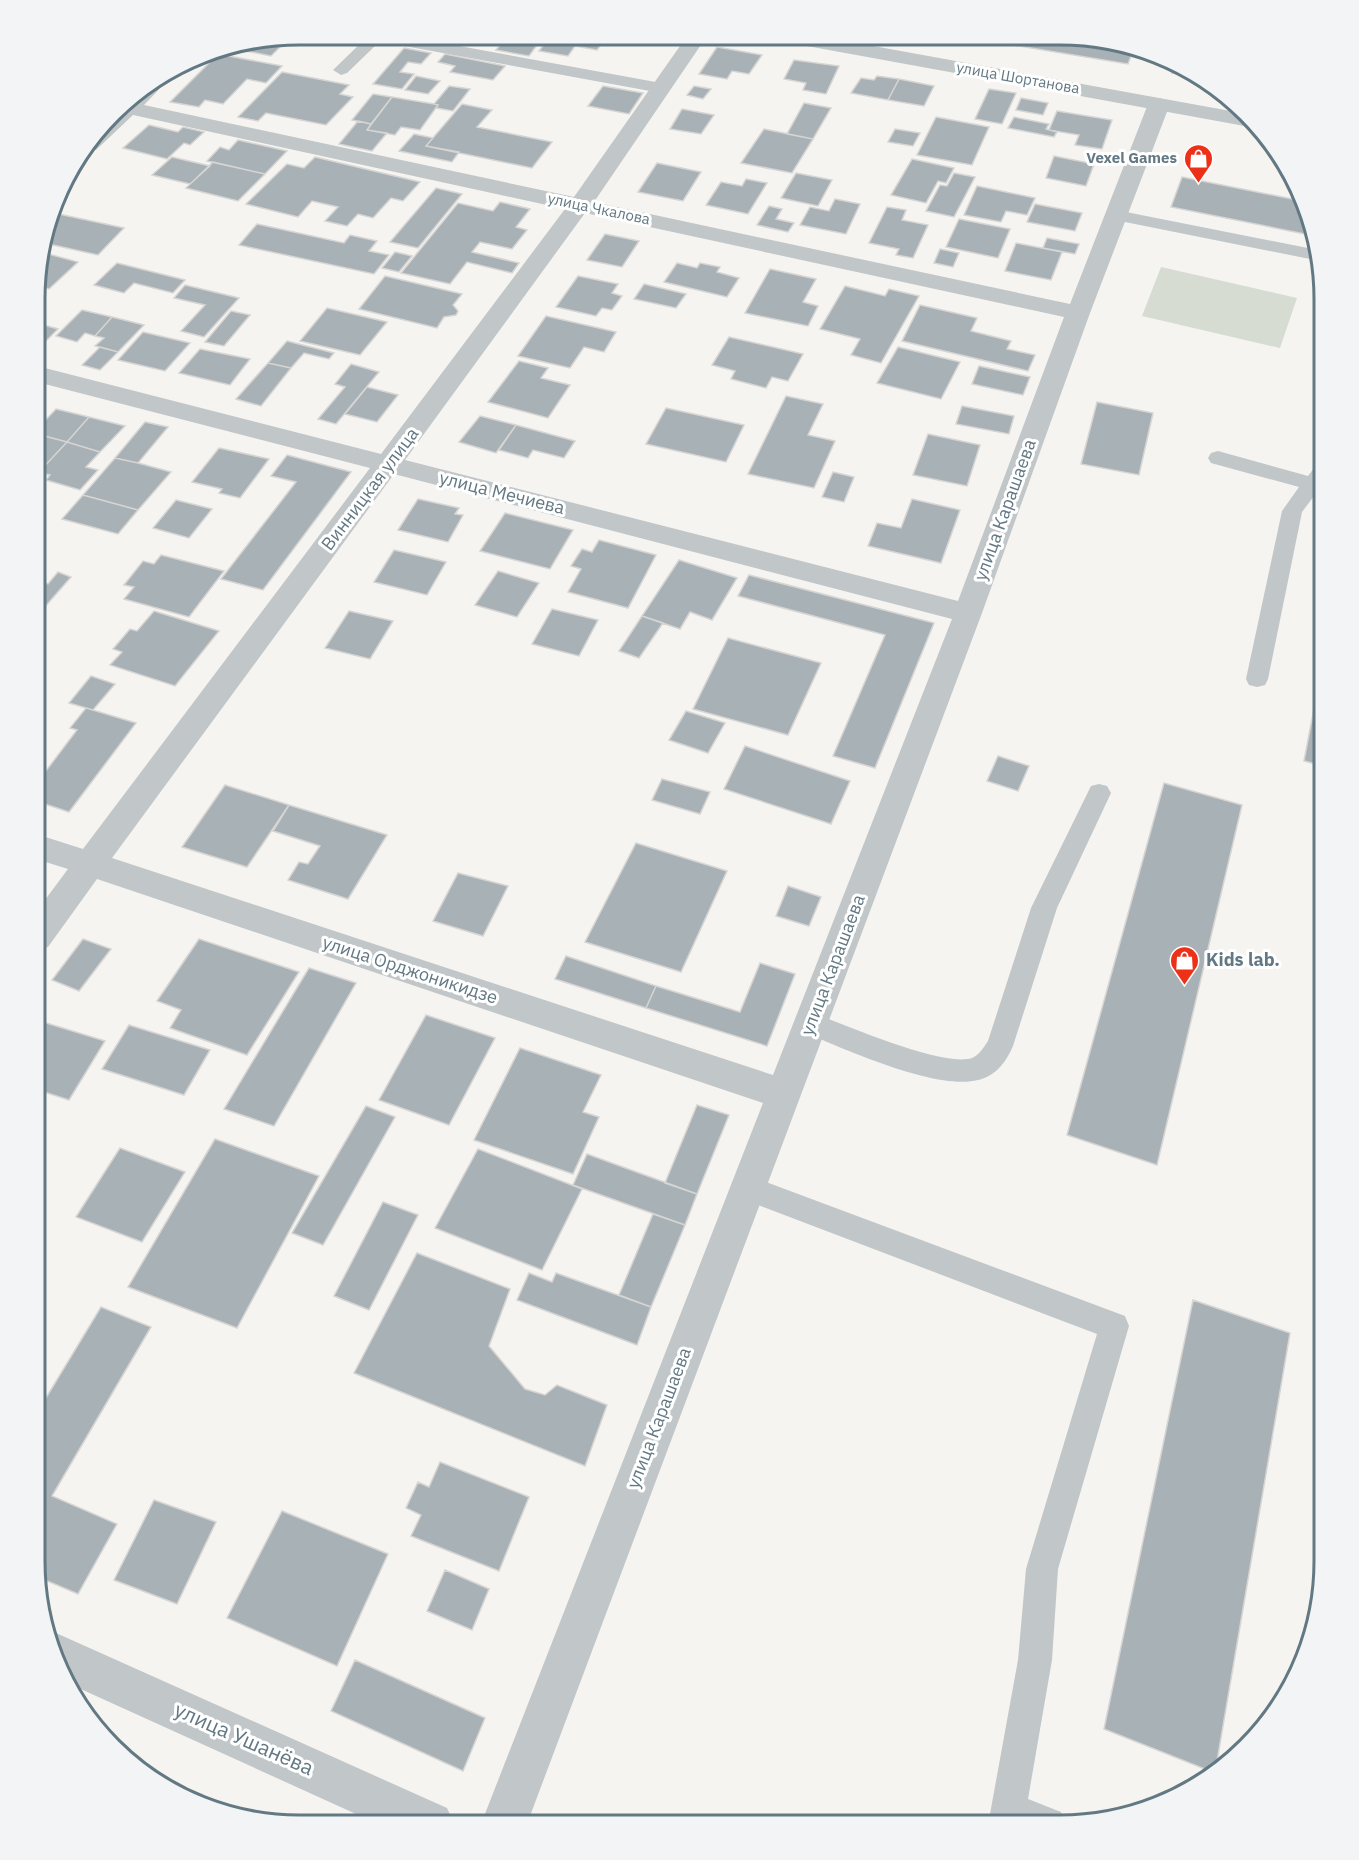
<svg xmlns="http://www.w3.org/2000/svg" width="1359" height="1860" font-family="'IBM Plex Sans',sans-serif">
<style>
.green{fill:#d6dcd1}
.building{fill:#a8b1b5;stroke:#d6d5d3;stroke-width:1.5}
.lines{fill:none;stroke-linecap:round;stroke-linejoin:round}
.service{fill:#c1c6c8;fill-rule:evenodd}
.minor{fill:#c1c6c8;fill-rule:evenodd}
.tertiary{fill:#c1c6c8;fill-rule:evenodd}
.labels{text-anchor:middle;stroke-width:6;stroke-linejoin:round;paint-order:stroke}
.far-street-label{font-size:15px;fill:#627883;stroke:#fff}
.far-poi-label{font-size:15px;font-weight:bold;fill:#627883;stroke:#fff;text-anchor:end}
.street-label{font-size:18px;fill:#627883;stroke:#fff}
.poi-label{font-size:18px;font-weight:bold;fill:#627883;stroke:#fff;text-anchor:start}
.near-street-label{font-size:21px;fill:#627883;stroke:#fff}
.rim{fill:none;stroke:#627883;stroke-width:3}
</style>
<rect width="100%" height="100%" fill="#f5f4f0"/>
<!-- green -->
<path class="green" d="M 1161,267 L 1297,298 L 1280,348 L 1142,316 Z"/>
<!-- building -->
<path class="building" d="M 508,35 L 515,35 L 510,40 L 537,45 L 529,56 L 496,50 Z
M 515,35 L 545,35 L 537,45 L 510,40 Z
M 551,35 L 599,35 L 607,37 L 597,50 L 575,46 L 568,56 L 539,51 Z
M 291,36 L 271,56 L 241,50 L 249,43 Z
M 997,37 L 1095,37 L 1133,51 L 1128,64 L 994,42 Z
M 717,47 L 762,55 L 749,74 L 732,71 L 727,79 L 699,74 Z
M 404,48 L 431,53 L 421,64 L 408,62 L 400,72 L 414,74 L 402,89 L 373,84 Z
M 218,54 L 282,66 L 266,83 L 247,79 L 223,104 L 205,100 L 199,107 L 170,102 Z
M 445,54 L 505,66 L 493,80 L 450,72 L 455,66 L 438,62 Z
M 794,60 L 839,66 L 826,94 L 803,90 L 806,83 L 784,79 Z
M 1175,67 L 1207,79 L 1208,80 L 1172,73 Z
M 282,72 L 349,85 L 340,94 L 353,97 L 326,125 L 266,113 L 258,121 L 238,117 Z
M 416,76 L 440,81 L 428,94 L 405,90 Z
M 877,76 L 899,79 L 888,100 L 851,93 L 861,78 L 874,80 Z
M 899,79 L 934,86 L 924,106 L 888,100 Z
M 449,86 L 470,89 L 453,111 L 436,108 L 438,105 L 434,104 Z
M 603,86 L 643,93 L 629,114 L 588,106 Z
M 694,86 L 711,89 L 703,99 L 687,95 Z
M 989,89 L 1016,93 L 1002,124 L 975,119 Z
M 373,94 L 392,97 L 371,124 L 352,120 Z
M 392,97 L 434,104 L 438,105 L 420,130 L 401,127 L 395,135 L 367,130 Z
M 1021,98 L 1048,103 L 1043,115 L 1016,110 Z
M 804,103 L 831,108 L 813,139 L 787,134 Z
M 462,104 L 492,110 L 477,127 L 552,142 L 532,168 L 426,146 Z
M 682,109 L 714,115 L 701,134 L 670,129 Z
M 1057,111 L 1112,120 L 1102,149 L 1075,145 L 1079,135 L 1049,130 Z
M 936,117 L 989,127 L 972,165 L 917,155 Z
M 1014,117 L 1049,124 L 1046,129 L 1057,132 L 1054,137 L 1008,128 Z
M 358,121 L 371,124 L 367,130 L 387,133 L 372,151 L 339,144 Z
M 149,125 L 178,132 L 183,127 L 204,132 L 190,145 L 184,143 L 167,159 L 123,148 Z
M 764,129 L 813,139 L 792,173 L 741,163 Z
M 895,129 L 920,133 L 913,146 L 888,142 Z
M 414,134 L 433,138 L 426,146 L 459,152 L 452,162 L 399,151 Z
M 238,140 L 287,151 L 265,174 L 207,161 L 220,147 L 229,150 Z
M 1054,156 L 1094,164 L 1086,186 L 1046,178 Z
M 172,157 L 210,166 L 190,184 L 152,175 Z
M 315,157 L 420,182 L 403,201 L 391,198 L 373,218 L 358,214 L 347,226 L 325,221 L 338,207 L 312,201 L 298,217 L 246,204 L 287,164 L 304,168 Z
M 912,159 L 954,168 L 946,183 L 938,181 L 926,203 L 891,195 Z
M 213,162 L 265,174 L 238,201 L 186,188 Z
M 657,163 L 701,172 L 683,201 L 638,192 Z
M 796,173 L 832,180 L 818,206 L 781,198 Z
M 954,173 L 975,177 L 954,217 L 926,211 L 940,185 L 947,186 Z
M 1182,177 L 1302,201 L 1310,235 L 1171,207 Z
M 746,179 L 767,183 L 748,214 L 706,205 L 721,182 L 742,186 Z
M 977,186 L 1035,198 L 1027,215 L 1006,211 L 1001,222 L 964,215 Z
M 436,188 L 462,194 L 418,248 L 390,242 Z
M 835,199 L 860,204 L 846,234 L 800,225 L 810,207 L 829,211 Z
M 500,202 L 530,209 L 516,227 L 527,230 L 512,249 L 480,242 L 472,252 L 519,263 L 512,273 L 467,262 L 450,284 L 401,273 L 458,203 L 493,211 Z
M 1035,204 L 1082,213 L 1075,231 L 1027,222 Z
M 769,206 L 782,209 L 776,219 L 794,223 L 788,232 L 757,225 Z
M 887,207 L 906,210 L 902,220 L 928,225 L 913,258 L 896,255 L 899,249 L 869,243 Z
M 54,213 L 124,228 L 98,255 L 44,243 Z
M 959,219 L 1010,229 L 998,258 L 946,247 Z
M 257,224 L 344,243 L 350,235 L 377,241 L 369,251 L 389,255 L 374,274 L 239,245 Z
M 605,234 L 639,241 L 622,267 L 587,260 Z
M 1047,238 L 1079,244 L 1075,254 L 1043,248 Z
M 1016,243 L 1062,252 L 1051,280 L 1005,271 Z
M 940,249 L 959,253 L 953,267 L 934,263 Z
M 41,252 L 78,262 L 49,289 L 37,286 L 37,264 Z
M 395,252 L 412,256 L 399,272 L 382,268 Z
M 117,263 L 185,280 L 173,293 L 134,283 L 124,293 L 94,285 Z
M 677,263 L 697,268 L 700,263 L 720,267 L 717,272 L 739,278 L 727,297 L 664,282 Z
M 770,269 L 816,279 L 803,302 L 818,306 L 808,326 L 745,313 Z
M 385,276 L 462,294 L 453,305 L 458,311 L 456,315 L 444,317 L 437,328 L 359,309 Z
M 578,276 L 618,284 L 612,293 L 622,296 L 612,310 L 602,308 L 596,316 L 556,307 Z
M 644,284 L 686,294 L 676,308 L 634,299 Z
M 185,285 L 239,298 L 204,337 L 181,331 L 205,305 L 174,298 Z
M 845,286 L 885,296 L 889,289 L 919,296 L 881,363 L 851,355 L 860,339 L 820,329 Z
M 920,305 L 977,318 L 971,331 L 1011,341 L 1007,349 L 1035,355 L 1028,371 L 902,341 Z
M 327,308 L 387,322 L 360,355 L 300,341 Z
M 82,310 L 112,317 L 95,336 L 85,333 L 77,342 L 56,336 Z
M 231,311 L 250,315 L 224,346 L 205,342 Z
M 546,316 L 616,332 L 604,352 L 584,347 L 570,368 L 518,356 Z
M 112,317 L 144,325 L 118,352 L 95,346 L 104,338 L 95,336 Z
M 40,324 L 58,329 L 37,350 L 37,327 Z
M 143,332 L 190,343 L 165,371 L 118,360 Z
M 729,337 L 803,354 L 788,381 L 772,377 L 766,388 L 731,379 L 735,371 L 712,365 Z
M 287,341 L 334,353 L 329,359 L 304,353 L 291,368 L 268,363 Z
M 100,347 L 118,352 L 100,370 L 82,365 Z
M 898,347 L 960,362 L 941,399 L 877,383 Z
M 200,349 L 250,359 L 230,385 L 179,373 Z
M 519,361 L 548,368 L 541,378 L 570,385 L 548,418 L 488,402 Z
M 268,363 L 291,368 L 261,406 L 236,399 Z
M 351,364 L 379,372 L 336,424 L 318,419 L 345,387 L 335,384 Z
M 979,366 L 1030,377 L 1023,395 L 972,384 Z
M 367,387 L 398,395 L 377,422 L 345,414 Z
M 786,396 L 823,404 L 808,435 L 835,441 L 814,488 L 748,474 Z
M 1097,402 L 1153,413 L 1139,475 L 1081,464 Z
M 962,406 L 1014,416 L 1009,434 L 956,424 Z
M 666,408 L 744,425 L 726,462 L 646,444 Z
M 56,409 L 89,417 L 67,442 L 37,434 L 37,429 Z
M 480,416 L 516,425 L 496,453 L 459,442 Z
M 89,417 L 125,426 L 100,452 L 67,442 Z
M 145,422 L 168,427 L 138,463 L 115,458 Z
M 516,425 L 575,441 L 564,458 L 533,450 L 528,458 L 499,450 Z
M 37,434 L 67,442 L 39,472 L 36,471 Z
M 928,434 L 980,445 L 967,486 L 913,475 Z
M 67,442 L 100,452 L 86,467 L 98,470 L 80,490 L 46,480 L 50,475 L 39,472 Z
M 219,448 L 269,459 L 240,498 L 219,493 L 222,489 L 192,482 Z
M 287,455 L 351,472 L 263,590 L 221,579 L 296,482 L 271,476 Z
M 115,458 L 138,463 L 171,472 L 138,510 L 83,495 Z
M 833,472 L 854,477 L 844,502 L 822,497 Z
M 83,495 L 138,510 L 118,534 L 62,519 Z
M 418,499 L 459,508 L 455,514 L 463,515 L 448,542 L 398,530 Z
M 912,499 L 960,510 L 941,563 L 868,546 L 877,523 L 901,528 Z
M 176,500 L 212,509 L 189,538 L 153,528 Z
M 505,513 L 573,530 L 550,569 L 480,551 Z
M 599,540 L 656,555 L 628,608 L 568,592 L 581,569 L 571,566 L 582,549 L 592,552 Z
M 394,550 L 446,562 L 427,595 L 374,582 Z
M 161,555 L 224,571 L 189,617 L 124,599 L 134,587 L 124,585 L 143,561 L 154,564 Z
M 679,560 L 737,578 L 712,620 L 690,612 L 680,629 L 642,616 Z
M 498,571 L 539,583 L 517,617 L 475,605 Z
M 58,572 L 71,577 L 36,617 L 36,580 L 48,584 Z
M 749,575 L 934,623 L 875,768 L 833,756 L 885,635 L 738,596 Z
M 552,609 L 598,620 L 579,656 L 532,644 Z
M 154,611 L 219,631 L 175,686 L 110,665 L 122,652 L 113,649 L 130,629 L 137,631 Z
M 349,611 L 393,621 L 370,659 L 325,648 Z
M 642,616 L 663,623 L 639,658 L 619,651 Z
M 728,638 L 821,663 L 788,735 L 693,709 Z
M 1324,656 L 1324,766 L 1304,761 Z
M 91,676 L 115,684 L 93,710 L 69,703 Z
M 86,708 L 136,723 L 69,812 L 36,801 L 36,784 L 77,730 L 70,728 Z
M 686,711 L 725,723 L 708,753 L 669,740 Z
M 745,746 L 850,781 L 831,824 L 724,789 Z
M 998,756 L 1029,766 L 1018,791 L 987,781 Z
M 662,779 L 710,792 L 700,814 L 652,800 Z
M 1164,783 L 1242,805 L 1157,1165 L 1067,1135 Z
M 225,785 L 289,805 L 247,867 L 182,847 Z
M 289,805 L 387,835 L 348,899 L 288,880 L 299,862 L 308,864 L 320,846 L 273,831 Z
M 636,843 L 727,871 L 681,972 L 585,942 Z
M 458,873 L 508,886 L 483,936 L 433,921 Z
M 788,886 L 821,897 L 809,926 L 776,916 Z
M 83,939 L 111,949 L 79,991 L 52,980 Z
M 199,939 L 299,972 L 247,1055 L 170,1028 L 181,1010 L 157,1001 Z
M 566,956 L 656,986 L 646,1008 L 555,979 Z
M 760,963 L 795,974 L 767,1046 L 646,1008 L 656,986 L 740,1012 Z
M 309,968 L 356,983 L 274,1126 L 224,1109 Z
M 426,1015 L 495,1038 L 449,1125 L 379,1100 Z
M 43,1022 L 105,1041 L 69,1100 L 35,1089 L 35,1034 Z
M 129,1025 L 210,1050 L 184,1095 L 102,1069 Z
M 520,1048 L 601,1075 L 583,1112 L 599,1117 L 573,1174 L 474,1140 Z
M 697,1105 L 729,1115 L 697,1194 L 665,1183 Z
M 366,1106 L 395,1117 L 323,1245 L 292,1233 Z
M 215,1139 L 319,1176 L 237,1328 L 128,1287 Z
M 120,1148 L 185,1172 L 142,1242 L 76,1217 Z
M 478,1149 L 582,1189 L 542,1270 L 435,1228 Z
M 587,1154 L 697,1194 L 685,1225 L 573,1185 Z
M 383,1202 L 418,1215 L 369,1310 L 334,1296 Z
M 653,1214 L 685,1225 L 651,1307 L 619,1295 Z
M 417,1253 L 510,1289 L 489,1346 L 525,1389 L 545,1395 L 557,1385 L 607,1405 L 585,1466 L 354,1373 Z
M 529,1273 L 552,1282 L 556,1273 L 651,1307 L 637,1345 L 517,1300 Z
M 1193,1300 L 1290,1333 L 1215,1773 L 1104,1729 Z
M 101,1307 L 151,1327 L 52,1496 L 117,1524 L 78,1594 L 38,1577 L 35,1562 L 35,1416 Z
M 440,1462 L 529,1497 L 499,1571 L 411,1536 L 421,1515 L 406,1508 L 418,1482 L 429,1487 Z
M 154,1500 L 216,1522 L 177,1604 L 114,1580 Z
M 282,1511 L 388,1554 L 337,1666 L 227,1618 Z
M 445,1570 L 489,1589 L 472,1630 L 427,1611 Z
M 355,1660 L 485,1718 L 463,1771 L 331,1711 Z"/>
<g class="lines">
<!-- service -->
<path class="service" d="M 399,35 L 661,83 L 669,88 L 661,93 L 399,45 L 375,46 L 347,73 L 341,75 L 333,70 L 365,39 Z
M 1116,210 L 1313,249 L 1315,260 L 1110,219 L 1107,215 L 1110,211 Z
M 1218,451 L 1308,476 L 1317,464 L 1324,462 L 1324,494 L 1317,492 L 1302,512 L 1268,679 L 1265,685 L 1257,687 L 1249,685 L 1246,679 L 1282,511 L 1299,487 L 1211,463 L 1208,458 L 1211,453 Z
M 1099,784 L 1107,786 L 1111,793 L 1057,908 L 1013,1046 C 1006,1062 996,1076 978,1080 C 936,1091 842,1048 801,1031 L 797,1023 L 801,1015 L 810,1012 C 842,1023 942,1068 972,1058 C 979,1055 984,1047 988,1041 L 1031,908 L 1091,786 Z
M 747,1175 L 1125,1316 L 1129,1326 L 1058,1569 L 1052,1660 L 1028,1799 L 1061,1812 L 1065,1824 L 988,1825 L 1018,1660 L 1026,1569 L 1097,1334 L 737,1197 L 733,1188 L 737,1179 Z"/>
<!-- minor -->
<path class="minor" d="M 687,36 L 707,36 L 594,202 L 1070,304 L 1148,104 L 1152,100 L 1159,98 L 1166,100 L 1170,104 L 1090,313 L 982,613 L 527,1824 L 481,1824 L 763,1103 L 97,879 L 48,947 L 36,950 L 36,912 L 68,869 L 36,859 L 36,834 L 83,849 L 370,468 L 37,382 L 37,366 L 381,454 L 565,209 L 133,115 L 96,150 L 83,150 L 125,100 L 163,78 L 166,82 L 144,105 L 574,197 ZM 585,213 L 1064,317 L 958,601 L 405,460 ZM 394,474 L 952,619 L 773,1075 L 112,858 Z
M 56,1633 L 447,1808 L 454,1824 L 378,1824 L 63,1681 L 52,1635 Z"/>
<!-- tertiary -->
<path class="tertiary" d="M 775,36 L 818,36 L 1247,114 L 1258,124 L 1250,127 L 785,42 L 778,40 Z"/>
</g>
<!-- icons -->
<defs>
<symbol id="shop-pin" viewBox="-11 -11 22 30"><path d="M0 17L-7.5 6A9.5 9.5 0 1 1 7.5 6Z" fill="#ec3118" stroke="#fff"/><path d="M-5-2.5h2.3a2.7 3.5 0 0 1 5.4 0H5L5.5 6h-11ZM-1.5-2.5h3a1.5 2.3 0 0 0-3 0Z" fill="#fff"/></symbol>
</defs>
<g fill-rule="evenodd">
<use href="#shop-pin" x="1182" y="142" width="33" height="45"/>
<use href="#shop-pin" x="1168" y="944" width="33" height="45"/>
</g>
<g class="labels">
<!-- far-street labels -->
<g class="far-street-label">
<text transform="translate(1018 78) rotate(10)" y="5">улица Шортанова</text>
<text transform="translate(599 209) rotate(12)" y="5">улица Чкалова</text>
</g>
<!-- far-poi labels -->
<g class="far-poi-label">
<text x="1177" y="163">Vexel Games</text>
</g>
<!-- street labels -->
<g class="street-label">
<text transform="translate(370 489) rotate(-53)" y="6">Винницкая улица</text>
<text transform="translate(502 493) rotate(14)" y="6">улица Мечиева</text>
<text transform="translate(1005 510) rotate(-70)" y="6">улица Карашаева</text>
<text transform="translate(833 965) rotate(-69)" y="6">улица Карашаева</text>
<text transform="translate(410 970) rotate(18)" y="6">улица Орджоникидзе</text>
<text transform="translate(659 1418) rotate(-69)" y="6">улица Карашаева</text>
</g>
<!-- poi labels -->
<g class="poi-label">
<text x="1206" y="966">Kids lab.</text>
</g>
<!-- near-street labels -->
<g class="near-street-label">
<text transform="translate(244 1739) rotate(24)" y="7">улица Ушанёва</text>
</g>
</g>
<!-- crop -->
<path d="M0 0H1359V1860H0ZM299 45H1060A254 254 0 0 1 1314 299V1561A254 254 0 0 1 1060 1815H299A254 254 0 0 1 45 1561V299A254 254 0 0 1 299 45Z" fill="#f2f4f5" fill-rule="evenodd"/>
<path class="rim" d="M299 45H1060A254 254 0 0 1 1314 299V1561A254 254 0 0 1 1060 1815H299A254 254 0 0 1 45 1561V299A254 254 0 0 1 299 45Z"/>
</svg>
